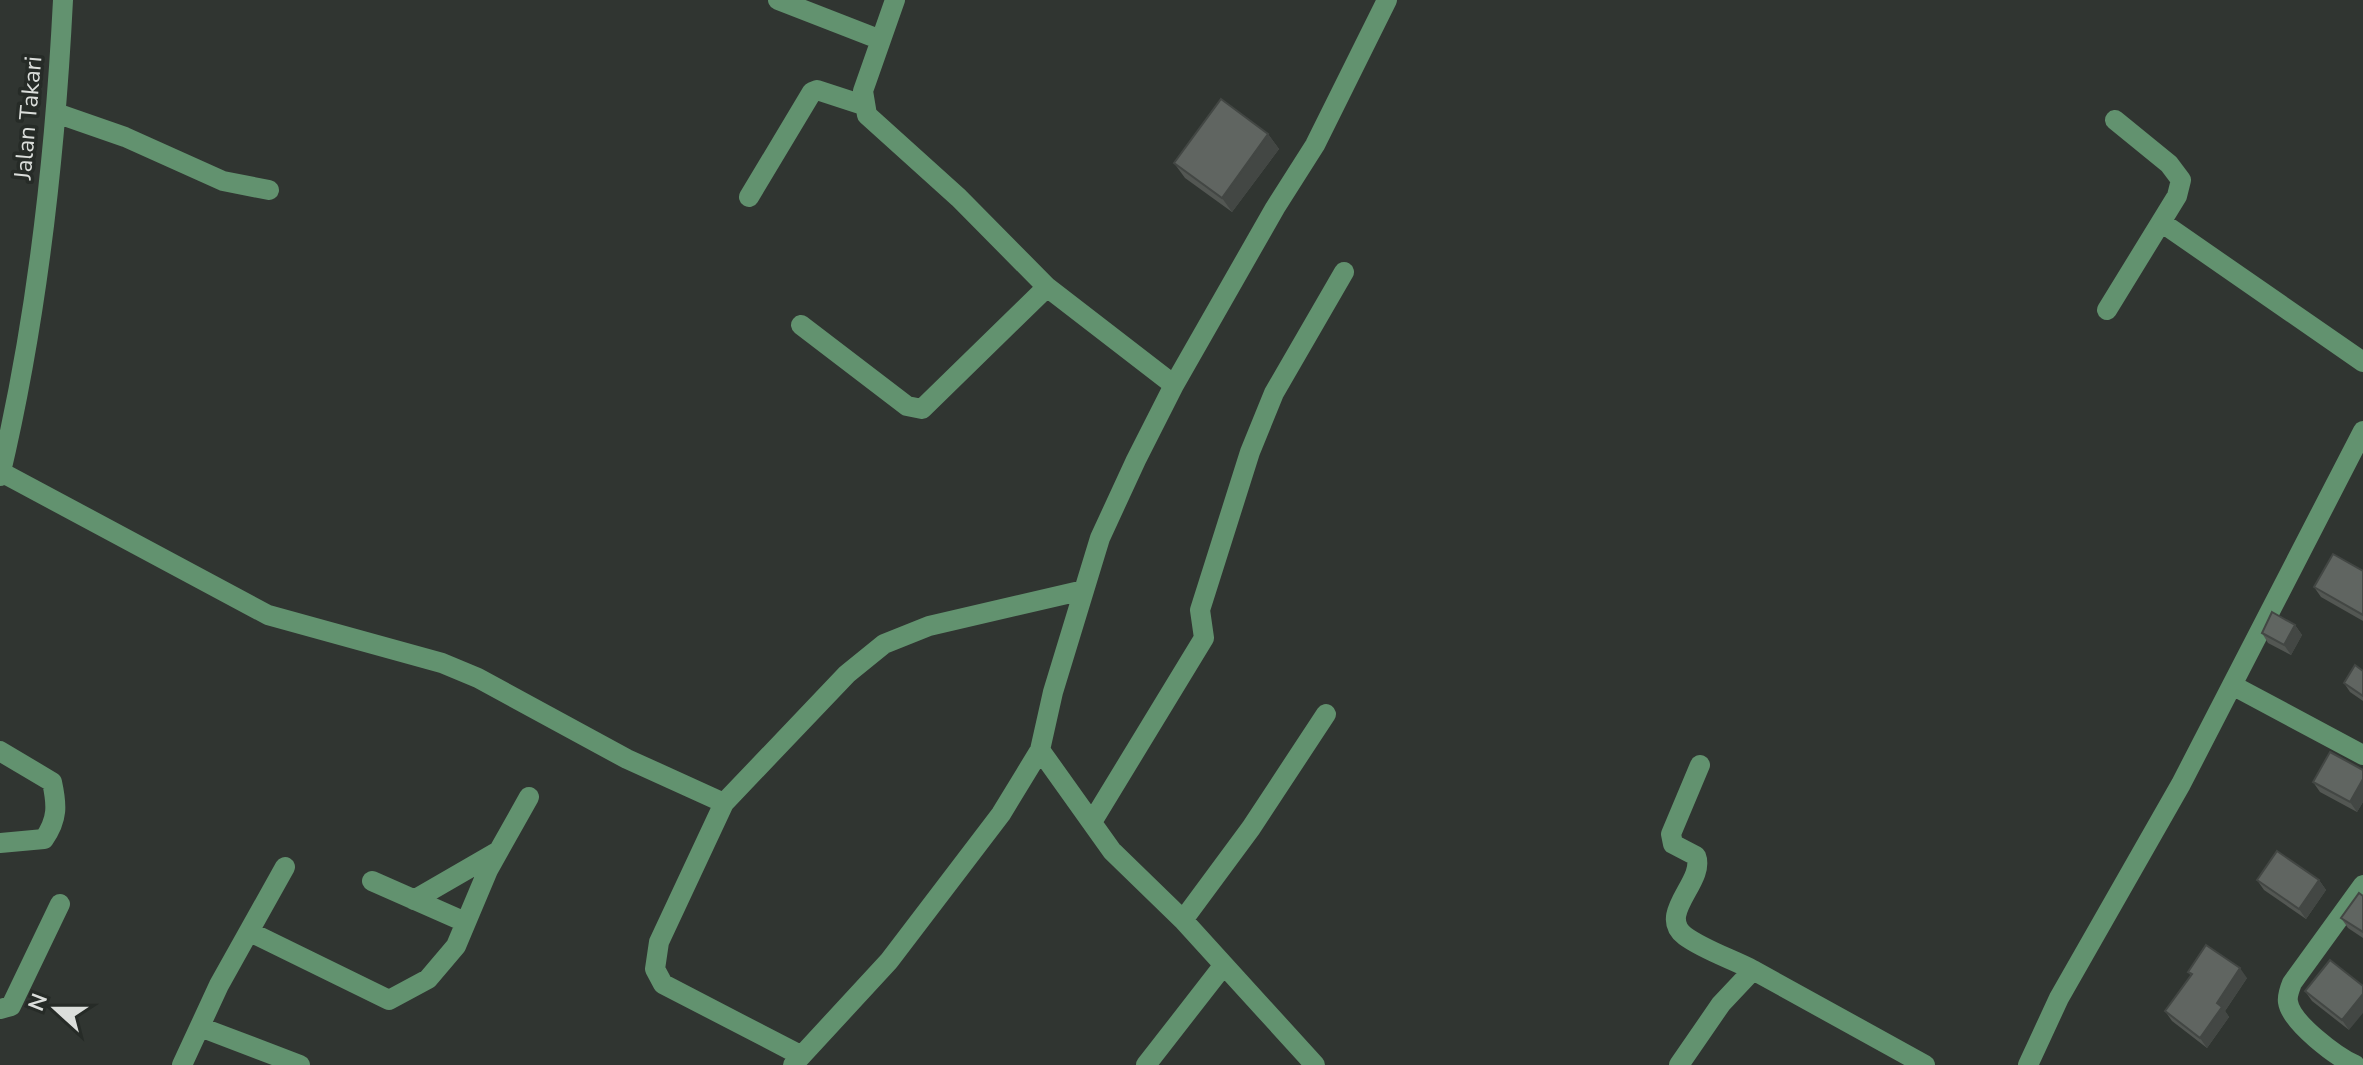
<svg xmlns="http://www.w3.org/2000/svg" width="2363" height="1065" font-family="'Nunito Sans',sans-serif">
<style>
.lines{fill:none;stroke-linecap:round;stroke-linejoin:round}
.minor{stroke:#62926f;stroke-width:20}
.wall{fill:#535753}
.shaded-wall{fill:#434744}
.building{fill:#606561;stroke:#434744;stroke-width:2}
.labels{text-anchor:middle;stroke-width:7;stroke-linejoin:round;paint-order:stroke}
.street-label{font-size:24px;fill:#dbdedb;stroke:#262b27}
</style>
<rect width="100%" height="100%" fill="#303531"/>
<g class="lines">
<!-- minor -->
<path class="minor" d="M 778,0 L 881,40
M 895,0 L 863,91 L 867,115 L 959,198 L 1047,287 L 1174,385
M 56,113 L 125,137 L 223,181 L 269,190
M 749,197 L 812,92 L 817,90 L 863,105
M 2161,222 L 2363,362
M 2107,310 L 2177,196 L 2181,180 L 2169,164 L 2115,120
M 801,325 L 907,406 L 922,409 L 1047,287
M 1,472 L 268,615 L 442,663 L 478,678 L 627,759 L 724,803 L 847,674 L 884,644 L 929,626 L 1084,590
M 0,476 C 37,320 55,160 63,0
M 2232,685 L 2363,755
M 1040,750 L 1112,851 L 1183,920 L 1315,1065
M 0,751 L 52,782 C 57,805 58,819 44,839 L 0,843
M 1700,765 L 1671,834 L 1673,844 L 1696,856 C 1706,881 1656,914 1685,936 C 1704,950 1732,959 1753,970
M 724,803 L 659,942 L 655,969 L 663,984 L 800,1055
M 1092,822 L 1204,638 L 1200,610 L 1250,452 L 1274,393 L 1344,272
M 372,881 L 465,922
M 414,900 L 497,852
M 1183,920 L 1251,828 L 1326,714
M 250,932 L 389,1000 L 428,979 L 456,946 L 488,870 L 529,797
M 0,1009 L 11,1006 L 60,904
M 200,1027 L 300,1065
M 182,1065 L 219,985 L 285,867
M 793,1065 L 889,961 L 1001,814 L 1040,750 L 1053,692 L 1100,538 L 1136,460 L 1174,385 L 1275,208 L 1315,145 L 1387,0
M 1146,1065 L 1223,966
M 1679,1065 L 1721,1004 L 1753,970 L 1925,1065
M 2028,1065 L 2059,998 L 2181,784 L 2363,431
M 2355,1065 C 2337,1057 2291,1023 2288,1002 C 2287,997 2290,988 2292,983 L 2363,885"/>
</g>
<!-- wall -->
<path class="wall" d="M 1268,134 L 1279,149 L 1232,212 L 1185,178 L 1174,163 Z
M 2363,571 L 2363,621 L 2321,597 L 2314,587 Z
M 2295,625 L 2302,635 L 2291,655 L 2268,643 L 2262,633 Z
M 2363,671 L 2363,701 L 2350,692 L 2344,683 Z
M 2363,770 L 2363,802 L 2357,812 L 2320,792 L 2313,782 Z
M 2257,880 L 2319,880 L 2326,890 L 2306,919 L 2264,890 Z
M 2363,896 L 2363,938 L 2348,928 L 2341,918 Z
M 2330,960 L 2349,1030 L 2312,1001 L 2305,991 Z
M 2188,972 L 2247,978 L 2225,1011 L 2229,1017 L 2207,1048 L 2172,1021 L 2165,1011 L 2191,976 Z"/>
<!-- shaded-wall -->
<path class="shaded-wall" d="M 1268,134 L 1279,149 L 1232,212 L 1222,198 Z
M 2295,625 L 2302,635 L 2291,655 L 2284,645 Z
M 2363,779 L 2363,802 L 2357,812 L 2350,802 Z
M 2319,880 L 2326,890 L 2306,919 L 2299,909 Z
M 2240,968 L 2247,978 L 2225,1011 L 2229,1017 L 2207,1048 L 2200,1038 L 2217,1003 Z
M 2363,994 L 2363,1013 L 2349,1030 L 2342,1020 Z"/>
<!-- building -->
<path class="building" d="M 1221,99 L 1268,134 L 1222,198 L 1174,163 Z
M 2333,554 L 2363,571 L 2363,615 L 2314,587 Z
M 2272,612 L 2295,625 L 2284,645 L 2262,633 Z
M 2355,665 L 2363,671 L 2363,696 L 2344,683 Z
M 2330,752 L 2363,770 L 2363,779 L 2350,802 L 2313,782 Z
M 2277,851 L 2319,880 L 2299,909 L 2257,880 Z
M 2359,893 L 2363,896 L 2363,932 L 2341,918 Z
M 2206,945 L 2240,968 L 2217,1003 L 2222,1007 L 2200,1038 L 2165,1011 L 2192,974 L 2188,972 Z
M 2330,960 L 2363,986 L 2363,994 L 2342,1020 L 2305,991 Z"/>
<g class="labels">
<!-- street labels -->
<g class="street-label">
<text transform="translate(28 118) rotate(-85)" y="8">Jalan Takari</text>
</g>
</g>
<!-- north arrow -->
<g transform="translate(56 1009) rotate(291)" stroke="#262b27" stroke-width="6" paint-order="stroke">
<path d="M0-6L14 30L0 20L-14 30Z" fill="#dbdedb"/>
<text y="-12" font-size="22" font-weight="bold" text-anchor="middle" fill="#dbdedb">N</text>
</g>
</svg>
